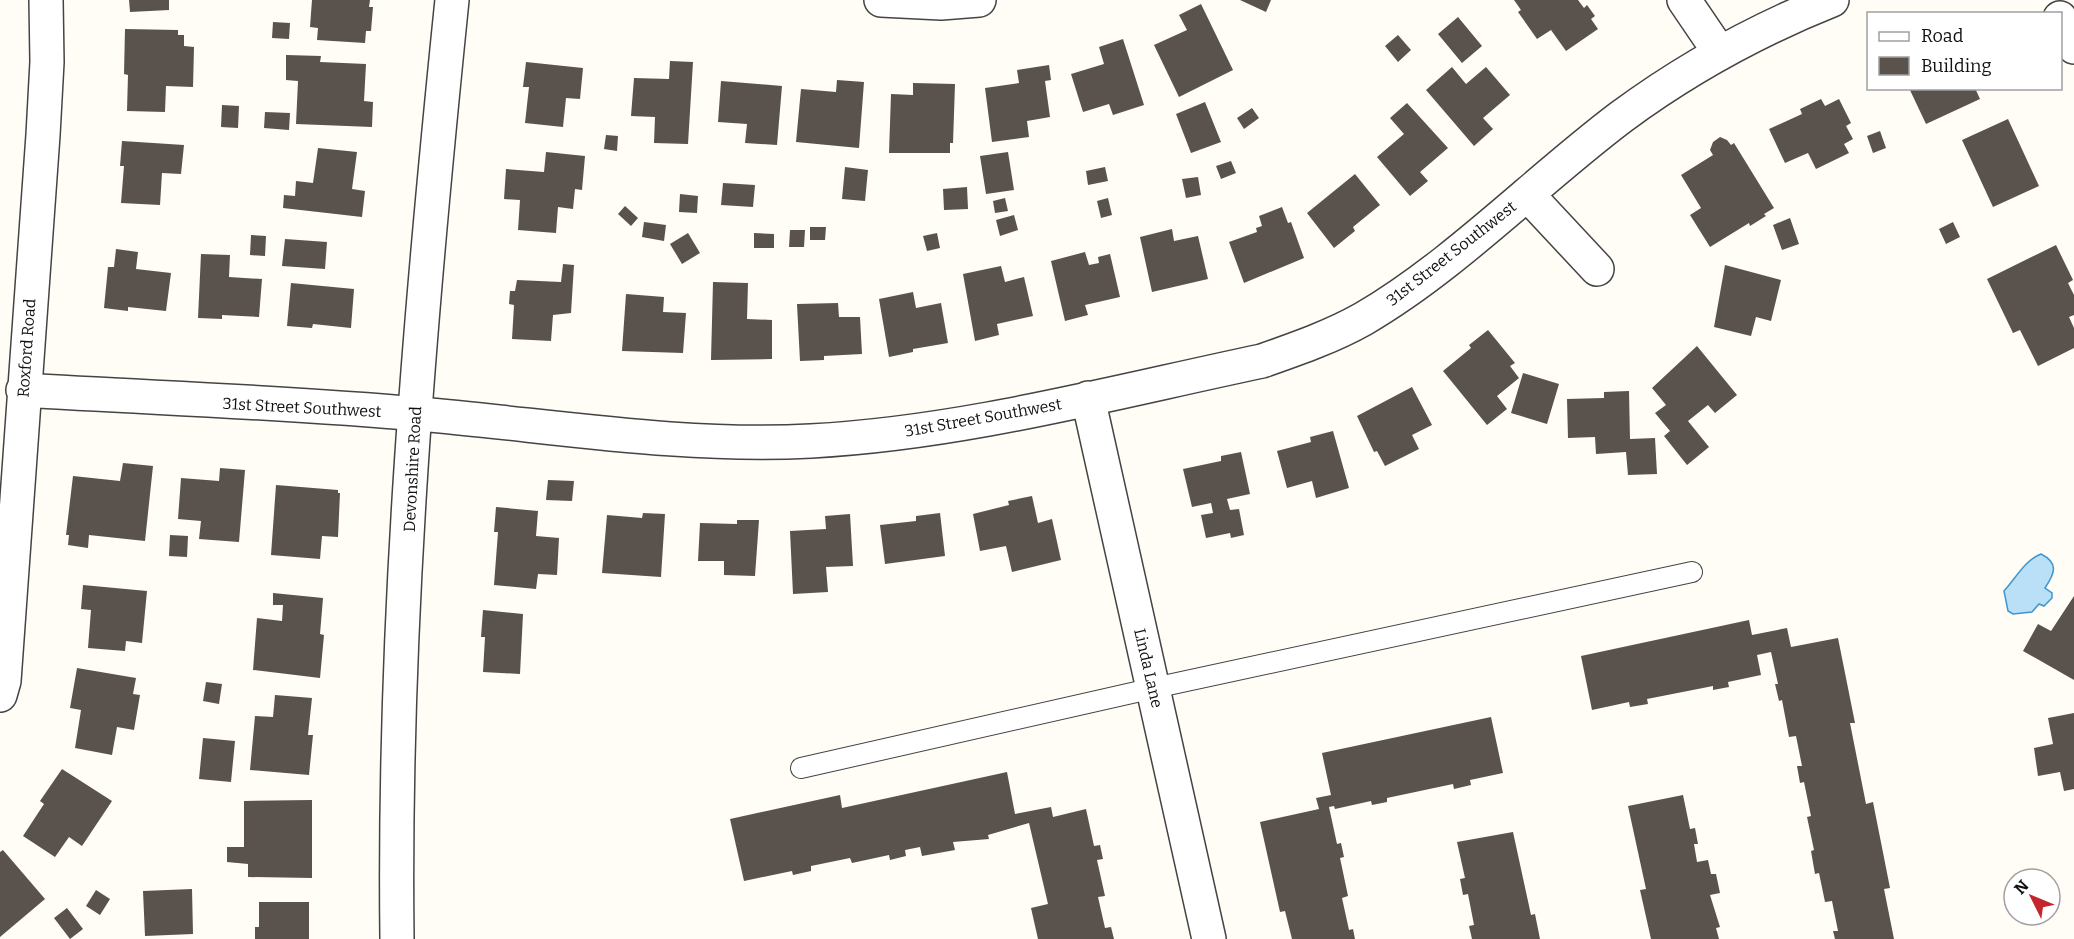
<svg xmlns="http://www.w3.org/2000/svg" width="2074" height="939" font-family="Bitter,serif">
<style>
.water{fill:#b9e0f7;stroke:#3f96cf;stroke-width:1.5}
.building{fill:#5a524d}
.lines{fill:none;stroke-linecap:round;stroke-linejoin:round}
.service-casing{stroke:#444;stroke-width:22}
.minor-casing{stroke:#444;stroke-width:36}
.tertiary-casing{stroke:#444;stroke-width:36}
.service{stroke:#fff;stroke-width:20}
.minor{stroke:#fff;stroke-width:33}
.tertiary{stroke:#fff;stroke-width:33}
.labels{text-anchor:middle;stroke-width:6;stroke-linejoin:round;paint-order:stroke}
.street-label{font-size:16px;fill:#111;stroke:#fff}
</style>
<rect width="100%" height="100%" fill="#fffdf5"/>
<!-- water -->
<path class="water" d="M 2041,554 C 2059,563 2055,573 2045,588 L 2052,593 L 2052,598 L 2044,606 L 2039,604 L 2032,612 L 2013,614 L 2008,611 L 2004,591 C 2016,578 2025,560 2041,554 Z"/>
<!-- building -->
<path class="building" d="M 129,0 L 169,0 L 169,10 L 130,12 Z
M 312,0 L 370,0 L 369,7 L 373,7 L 371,31 L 366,31 L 365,43 L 317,40 L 318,28 L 310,27 Z
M 1240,0 L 1271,0 L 1266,12 Z
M 1514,0 L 1578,0 L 1584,8 L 1587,5 L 1595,16 L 1591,19 L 1598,29 L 1566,51 L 1551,30 L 1537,39 L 1518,12 L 1521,10 Z
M 1201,4 L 1233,70 L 1179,97 L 1154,45 L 1187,30 L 1179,15 Z
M 1458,17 L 1482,46 L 1462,63 L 1438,34 Z
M 273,22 L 290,23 L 289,39 L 272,38 Z
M 125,29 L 178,30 L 178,35 L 184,35 L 184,46 L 194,47 L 193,87 L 166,86 L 165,112 L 127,111 L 128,75 L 124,74 Z
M 1398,35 L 1411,50 L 1398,62 L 1385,46 Z
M 1123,39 L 1144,105 L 1113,115 L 1109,104 L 1083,112 L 1071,74 L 1104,64 L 1099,47 Z
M 286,55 L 321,56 L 320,62 L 366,64 L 364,101 L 373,102 L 372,127 L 296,124 L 298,81 L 286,80 Z
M 670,61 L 693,62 L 688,144 L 654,143 L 655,117 L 631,116 L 634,78 L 669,79 Z
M 526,62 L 583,68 L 580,99 L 566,98 L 563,127 L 525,123 L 529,87 L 523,87 Z
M 1049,65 L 1051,80 L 1045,81 L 1050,117 L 1027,121 L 1029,137 L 992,142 L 985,88 L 1019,83 L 1017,70 Z
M 1452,67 L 1466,84 L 1486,67 L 1510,95 L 1483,118 L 1493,129 L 1474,146 L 1426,90 Z
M 837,80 L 864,82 L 859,148 L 796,142 L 801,89 L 836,92 Z
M 721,81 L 782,86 L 777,145 L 745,143 L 747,124 L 718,122 Z
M 913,83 L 955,84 L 953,143 L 950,143 L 950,153 L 889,153 L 891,94 L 913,95 Z
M 1909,88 L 1975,88 L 1980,99 L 1926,124 Z
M 1821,99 L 1825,106 L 1839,99 L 1851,123 L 1846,126 L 1853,139 L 1844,144 L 1849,153 L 1816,169 L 1808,153 L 1785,163 L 1769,129 L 1802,114 L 1800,109 Z
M 1205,102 L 1221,142 L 1191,153 L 1176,114 Z
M 1407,103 L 1448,148 L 1420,172 L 1428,181 L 1410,196 L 1377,157 L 1404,134 L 1390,118 Z
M 222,105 L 239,106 L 238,128 L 221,127 Z
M 1252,108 L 1259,118 L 1244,129 L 1237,118 Z
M 265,112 L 290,113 L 289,130 L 264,128 Z
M 2008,119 L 2039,186 L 1993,207 L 1962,140 Z
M 1880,131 L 1886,148 L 1873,153 L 1867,136 Z
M 606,135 L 618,136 L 617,151 L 604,149 Z
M 1720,137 L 1727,140 L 1731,145 L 1734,143 L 1774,208 L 1764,214 L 1766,216 L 1750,226 L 1749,223 L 1710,247 L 1690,215 L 1701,208 L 1681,175 L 1713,155 L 1710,150 L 1713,142 Z
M 122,141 L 184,145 L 181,174 L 162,173 L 160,205 L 121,203 L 124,166 L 120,166 Z
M 318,148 L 357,152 L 352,189 L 365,191 L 362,217 L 283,208 L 284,195 L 295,196 L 296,181 L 313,183 Z
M 546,152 L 585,156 L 582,190 L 575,189 L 573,209 L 558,207 L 556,233 L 518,230 L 520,200 L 504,199 L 506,169 L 544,172 Z
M 1008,152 L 1014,190 L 986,194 L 980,156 Z
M 1231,161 L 1236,173 L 1221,179 L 1216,166 Z
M 845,167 L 868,170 L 865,201 L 842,199 Z
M 1105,167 L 1108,181 L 1088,185 L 1086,171 Z
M 1355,174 L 1380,205 L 1353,227 L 1355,231 L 1334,248 L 1307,213 Z
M 1198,177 L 1201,195 L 1186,198 L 1182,179 Z
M 723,183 L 755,185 L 753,207 L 721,205 Z
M 967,187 L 968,209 L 944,210 L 943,189 Z
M 680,194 L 698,196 L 697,213 L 679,212 Z
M 1005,198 L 1008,211 L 995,213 L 993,201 Z
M 1108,198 L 1112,215 L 1101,218 L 1097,201 Z
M 625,206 L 638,218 L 631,226 L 618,214 Z
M 1282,207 L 1288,223 L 1291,222 L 1304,258 L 1244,283 L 1229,242 L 1257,232 L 1256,228 L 1262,226 L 1259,216 Z
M 1014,215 L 1018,230 L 1000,236 L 996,220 Z
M 1790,218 L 1799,244 L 1782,250 L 1773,225 Z
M 644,222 L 666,225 L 664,241 L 642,237 Z
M 1953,222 L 1960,237 L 1946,244 L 1939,229 Z
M 810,227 L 826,227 L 825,240 L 810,240 Z
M 1172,229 L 1174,241 L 1198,236 L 1208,279 L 1152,292 L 1140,237 Z
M 790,230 L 805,230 L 804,247 L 789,247 Z
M 688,233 L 700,253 L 682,264 L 670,244 Z
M 754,233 L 774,234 L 774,248 L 754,248 Z
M 937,233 L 940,248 L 927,251 L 923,236 Z
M 251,235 L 266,236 L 265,256 L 250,255 Z
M 285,239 L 327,242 L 325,269 L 282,266 Z
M 2056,245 L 2073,280 L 2068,283 L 2074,295 L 2074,315 L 2069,317 L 2074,328 L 2074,348 L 2038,366 L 2020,330 L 2013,333 L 1987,279 Z
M 116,249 L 138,252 L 136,269 L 171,273 L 166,311 L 128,307 L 128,311 L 104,308 L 108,267 L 114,267 Z
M 1085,252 L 1089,265 L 1099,263 L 1098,257 L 1110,254 L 1120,297 L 1085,305 L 1088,315 L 1065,321 L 1051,261 Z
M 201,254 L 230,255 L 229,277 L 262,279 L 259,317 L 222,315 L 222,319 L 198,318 Z
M 563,264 L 574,265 L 571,313 L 553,315 L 551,341 L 512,339 L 514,305 L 509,304 L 510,291 L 515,291 L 517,280 L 561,282 Z
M 1725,265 L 1781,280 L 1771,321 L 1756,317 L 1751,336 L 1714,327 Z
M 1001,266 L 1005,282 L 1024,277 L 1033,316 L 997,324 L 999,335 L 975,341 L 963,274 Z
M 713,282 L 748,283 L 747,319 L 772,320 L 772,359 L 711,360 Z
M 291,283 L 354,289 L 351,328 L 313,324 L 312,328 L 287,326 Z
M 913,292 L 916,308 L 941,303 L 948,343 L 913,349 L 913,352 L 889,357 L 879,299 Z
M 626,294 L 664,297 L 663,312 L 686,313 L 683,353 L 622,351 Z
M 838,303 L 839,317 L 860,317 L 862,354 L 824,356 L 824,360 L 800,361 L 797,304 Z
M 1488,330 L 1515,363 L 1510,366 L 1519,378 L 1497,396 L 1507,409 L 1487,425 L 1443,371 L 1471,348 L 1469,345 Z
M 1697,346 L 1737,395 L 1715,413 L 1708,405 L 1688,421 L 1709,447 L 1687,465 L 1664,436 L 1670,431 L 1655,413 L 1666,405 L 1652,388 Z
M 1523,373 L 1559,384 L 1547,424 L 1511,413 Z
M 1412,387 L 1432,425 L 1412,435 L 1419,449 L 1385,466 L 1377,451 L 1374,452 L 1357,416 Z
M 1629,391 L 1630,439 L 1655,438 L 1657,474 L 1628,475 L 1626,452 L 1596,454 L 1595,437 L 1568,438 L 1567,399 L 1604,398 L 1604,392 Z
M 1333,431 L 1349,488 L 1316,498 L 1312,481 L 1287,488 L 1277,451 L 1311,442 L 1310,437 Z
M 1241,452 L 1250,494 L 1227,499 L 1230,510 L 1239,509 L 1244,535 L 1231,538 L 1230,533 L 1206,538 L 1201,515 L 1213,513 L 1211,503 L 1192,507 L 1183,469 L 1221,461 L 1221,456 Z
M 123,463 L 153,466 L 145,541 L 89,535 L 88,548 L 68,545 L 69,535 L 66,535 L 73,476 L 120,481 Z
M 220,468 L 245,470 L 239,542 L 199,539 L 201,521 L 178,519 L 181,478 L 219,481 Z
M 548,480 L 574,481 L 572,501 L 546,500 Z
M 276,485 L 338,490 L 338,493 L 340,493 L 338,537 L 322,536 L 320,559 L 271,555 Z
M 1032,496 L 1038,523 L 1052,519 L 1061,560 L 1012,572 L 1006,546 L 980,551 L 973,514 L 1009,505 L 1008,501 Z
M 496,507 L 538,511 L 536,536 L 559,538 L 557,575 L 538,574 L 536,589 L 494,585 L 498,532 L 494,532 Z
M 643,513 L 665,514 L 661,577 L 602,573 L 607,515 L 642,518 Z
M 940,513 L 945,556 L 885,564 L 880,525 L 916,521 L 916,516 Z
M 850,514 L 853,566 L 826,567 L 828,592 L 793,594 L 790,531 L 826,529 L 825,516 Z
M 737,520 L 759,520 L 755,576 L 724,575 L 724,561 L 698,561 L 700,523 L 737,524 Z
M 170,535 L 188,536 L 187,557 L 169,556 Z
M 83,585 L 147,591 L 142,643 L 126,641 L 125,651 L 88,648 L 91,610 L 81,609 Z
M 273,593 L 323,598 L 320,634 L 324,635 L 320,678 L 253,670 L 257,618 L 282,621 L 283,605 L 273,605 Z
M 2074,596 L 2074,680 L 2023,651 L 2038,624 L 2051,631 Z
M 483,610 L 523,614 L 520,674 L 483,672 L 485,637 L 481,637 Z
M 1749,620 L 1752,635 L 1787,628 L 1791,647 L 1838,638 L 1855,723 L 1850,723 L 1866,804 L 1873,802 L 1890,888 L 1884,889 L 1894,939 L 1835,939 L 1833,931 L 1838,931 L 1832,901 L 1825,902 L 1819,873 L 1815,874 L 1811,851 L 1814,850 L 1807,817 L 1811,816 L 1804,782 L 1800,783 L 1797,766 L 1802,766 L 1796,736 L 1789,737 L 1782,700 L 1779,701 L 1775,684 L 1778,684 L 1771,652 L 1757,655 L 1761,675 L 1728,682 L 1729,687 L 1713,690 L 1713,686 L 1647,699 L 1648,704 L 1630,707 L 1629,702 L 1592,710 L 1581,656 Z
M 77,668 L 136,678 L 133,694 L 140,695 L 134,730 L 117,727 L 112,755 L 75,748 L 81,710 L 70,708 Z
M 206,682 L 222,684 L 219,704 L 203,701 Z
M 275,695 L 312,698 L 308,735 L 313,735 L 309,775 L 250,770 L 255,716 L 273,717 Z
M 2074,713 L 2074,789 L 2064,791 L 2060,772 L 2038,776 L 2034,748 L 2053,744 L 2048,718 Z
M 1491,717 L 1503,773 L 1470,780 L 1471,785 L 1454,789 L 1453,784 L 1387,798 L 1387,802 L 1372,805 L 1371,801 L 1335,809 L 1334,806 L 1329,807 L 1337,844 L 1341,843 L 1344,857 L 1340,858 L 1348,896 L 1342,898 L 1349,930 L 1353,929 L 1355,939 L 1292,939 L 1285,911 L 1280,912 L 1260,822 L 1319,809 L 1316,798 L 1331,795 L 1322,753 Z
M 203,738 L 235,741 L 231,782 L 199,779 Z
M 62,769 L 112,801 L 82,846 L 69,837 L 55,857 L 23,836 L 44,804 L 40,801 Z
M 1007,772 L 1015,814 L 1051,807 L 1053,817 L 1086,809 L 1094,846 L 1100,845 L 1103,859 L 1097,860 L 1105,896 L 1098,897 L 1105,928 L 1111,927 L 1114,939 L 1038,939 L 1031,908 L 1048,904 L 1029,823 L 988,835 L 989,839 L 953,842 L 955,850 L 922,856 L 920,847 L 905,850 L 906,856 L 890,860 L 889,855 L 852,863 L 850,858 L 811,866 L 811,871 L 793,875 L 792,871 L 744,881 L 730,819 L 840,795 L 842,808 Z
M 1683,795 L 1690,829 L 1695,828 L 1698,844 L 1694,844 L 1697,862 L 1708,860 L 1711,874 L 1716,874 L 1720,893 L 1710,895 L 1720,927 L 1716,928 L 1719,939 L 1651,939 L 1640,890 L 1646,889 L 1628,806 Z
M 312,800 L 312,878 L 248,877 L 248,864 L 227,862 L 227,847 L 244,847 L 244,801 Z
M 1513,832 L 1531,915 L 1535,914 L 1540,939 L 1472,939 L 1469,926 L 1474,925 L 1468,894 L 1463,895 L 1460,879 L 1465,878 L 1457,842 Z
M 3,850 L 45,899 L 0,937 L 0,852 Z
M 192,889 L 193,934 L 145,936 L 143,891 Z
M 96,890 L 110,899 L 100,915 L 86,906 Z
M 259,902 L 309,902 L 309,939 L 255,939 L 255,927 L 259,927 Z
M 67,908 L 83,929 L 70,939 L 54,918 Z"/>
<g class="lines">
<defs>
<path id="service" d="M 801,768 L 1154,688 L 1692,572"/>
<path id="minor" d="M 881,0 L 941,3 L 979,0
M 1684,0 L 1720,53
M 2060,18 L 2074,47
M 1527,194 L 1597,269
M 23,390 C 154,398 286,402 418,414 C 548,425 680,448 811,441 C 963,433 1114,392 1262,361 C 1296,349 1331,337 1363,319 C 1454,266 1536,181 1621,117 C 1686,69 1757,30 1832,0
M 1088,398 L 1209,939
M 0,695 L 4,681 L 43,135 L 47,62 L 46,0"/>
<path id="tertiary" d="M 397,939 C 393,625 420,312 452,0"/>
</defs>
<!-- service casing -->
<use href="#service" class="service-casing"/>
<!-- minor casing -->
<use href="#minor" class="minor-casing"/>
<!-- tertiary casing -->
<use href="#tertiary" class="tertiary-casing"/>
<!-- service -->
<use href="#service" class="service"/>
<!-- minor -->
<use href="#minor" class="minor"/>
<!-- tertiary -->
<use href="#tertiary" class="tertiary"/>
</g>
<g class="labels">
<!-- street labels -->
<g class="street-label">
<text transform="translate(1451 253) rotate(-38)" y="6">31st Street Southwest</text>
<text transform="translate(26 348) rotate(-86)" y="6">Roxford Road</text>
<text transform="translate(302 407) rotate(3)" y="6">31st Street Southwest</text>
<text transform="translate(983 417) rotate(-10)" y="6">31st Street Southwest</text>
<text transform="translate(412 469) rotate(-87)" y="6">Devonshire Road</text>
<text transform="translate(1149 668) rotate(77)" y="6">Linda Lane</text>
</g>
</g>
<!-- legend -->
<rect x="1867" y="12" width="195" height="78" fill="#ffffff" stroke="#a0a0a0" stroke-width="1.5"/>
<rect x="1879" y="32" width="30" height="9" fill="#ffffff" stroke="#a0a0a0" stroke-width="1.5"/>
<text x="1921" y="42" font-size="18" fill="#111111">Road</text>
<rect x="1879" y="57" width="30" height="18" fill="#5a524d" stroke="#a0a0a0" stroke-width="1.5"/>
<text x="1921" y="72" font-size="18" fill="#111111">Building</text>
<!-- north arrow -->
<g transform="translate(2032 897) rotate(313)"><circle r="28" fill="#ffffff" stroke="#a0a0a0" stroke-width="1.5"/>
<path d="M0-4.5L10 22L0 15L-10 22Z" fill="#c4262e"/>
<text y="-9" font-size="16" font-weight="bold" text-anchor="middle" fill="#111111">N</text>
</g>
</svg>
